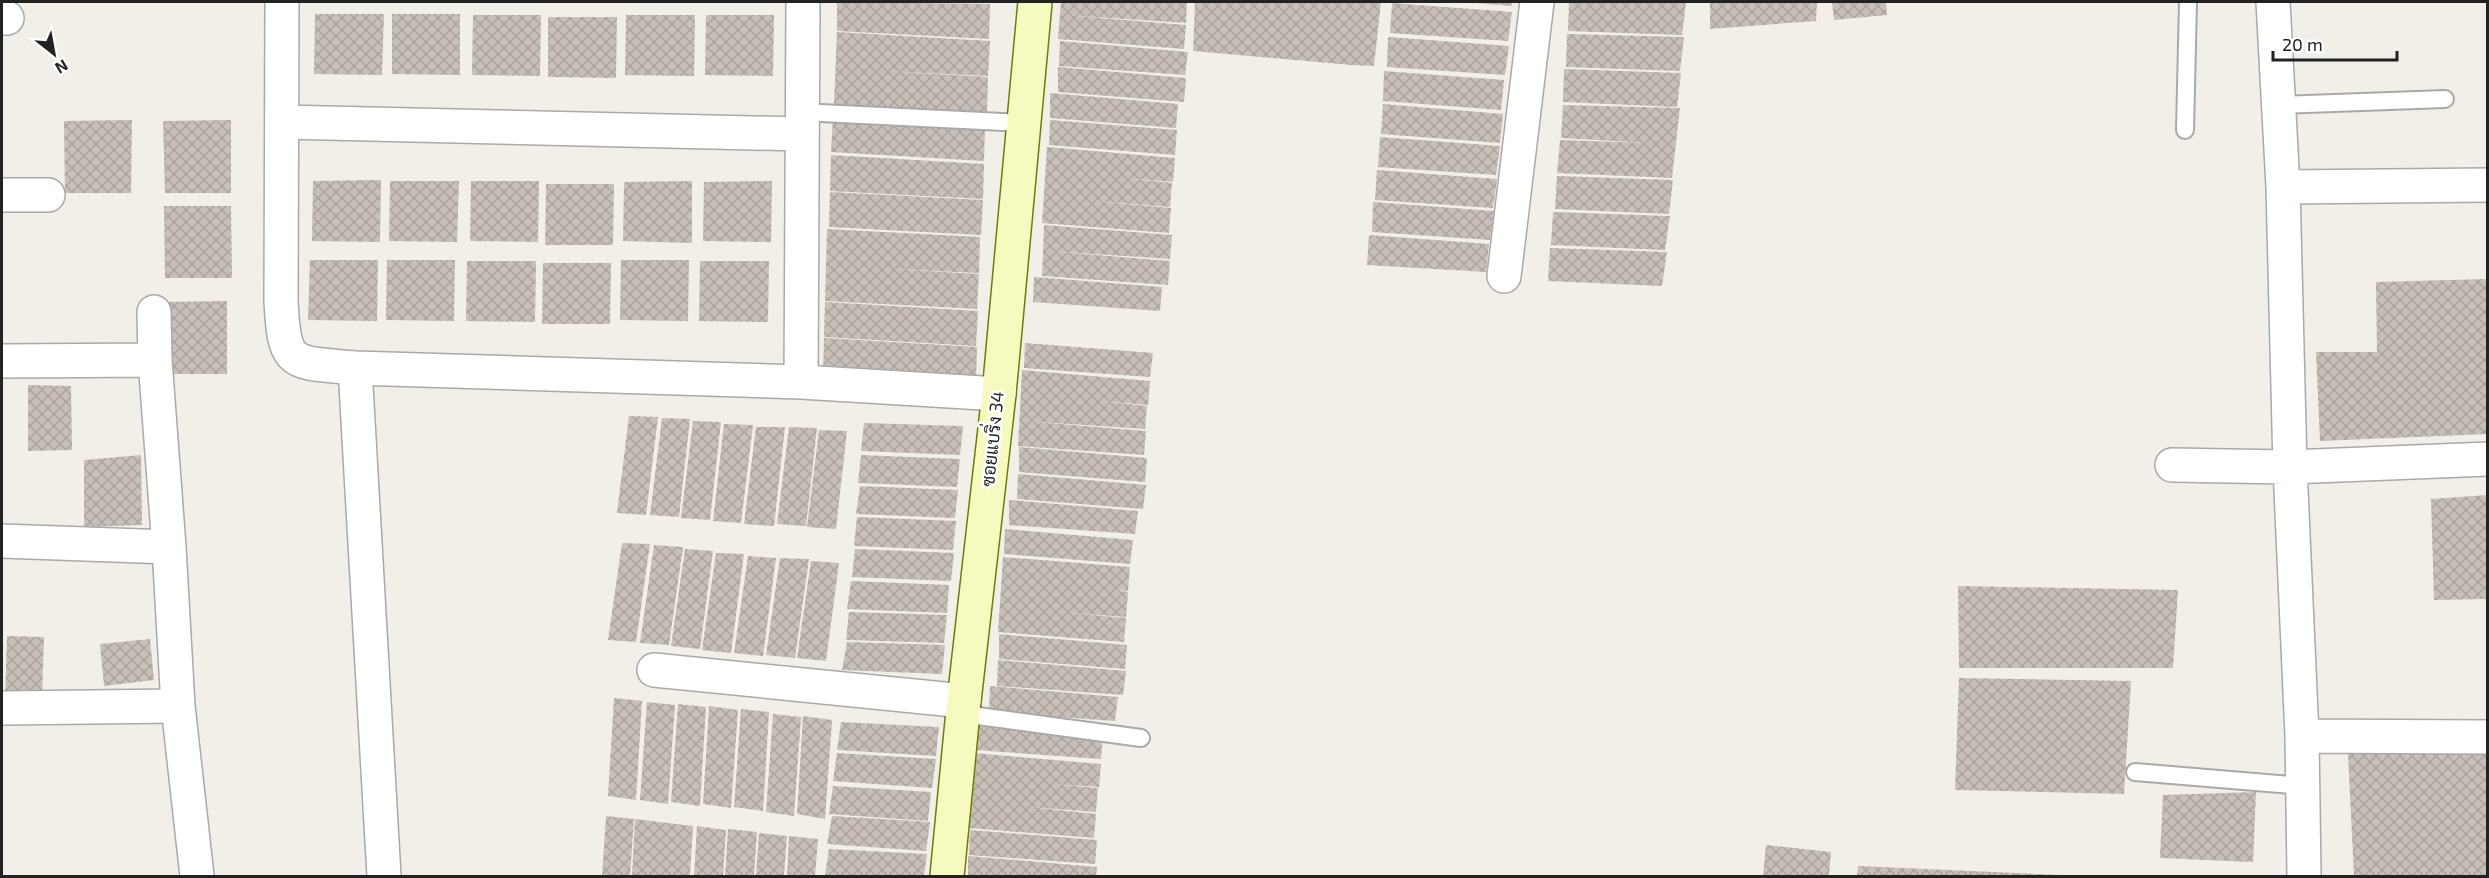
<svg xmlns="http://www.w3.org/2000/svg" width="2489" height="878" font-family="'Exo 2',Sarabun,sans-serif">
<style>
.building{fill:url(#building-cross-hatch)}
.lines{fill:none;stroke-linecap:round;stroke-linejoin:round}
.lane-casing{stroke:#a9a9a9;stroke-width:20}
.street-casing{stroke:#a9a9a9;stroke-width:36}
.secondary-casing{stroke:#707d05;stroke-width:36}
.lane{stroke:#fff;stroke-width:16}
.street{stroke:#fff;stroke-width:33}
.secondary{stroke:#f7fabf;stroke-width:33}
.labels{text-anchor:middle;stroke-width:5;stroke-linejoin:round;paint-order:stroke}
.street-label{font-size:18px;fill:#222;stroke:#fff}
</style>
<defs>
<pattern id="building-cross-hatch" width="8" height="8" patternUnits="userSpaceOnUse" patternTransform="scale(1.5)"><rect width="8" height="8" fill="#c7bfb8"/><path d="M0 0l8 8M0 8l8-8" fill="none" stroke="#aba49e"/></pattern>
</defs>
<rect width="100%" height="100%" fill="#f2efe9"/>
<!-- building -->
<path class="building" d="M 837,2 L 990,4 L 989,39 L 837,31 Z
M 1061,2 L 1187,2 L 1186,23 L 1064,15 L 1186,25 L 1184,49 L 1058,39 Z
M 1195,2 L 1381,2 L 1374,66 L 1351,65 L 1352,53 L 1351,65 L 1193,51 Z
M 1476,2 L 1512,2 L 1512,6 L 1476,3 Z
M 1569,2 L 1686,2 L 1682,35 L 1568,31 Z
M 1710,2 L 1817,2 L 1816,21 L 1710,29 Z
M 1832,2 L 1886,2 L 1887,15 L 1834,20 Z
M 1392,3 L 1512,12 L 1508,41 L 1390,33 Z
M 315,14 L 384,14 L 382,75 L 314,74 Z
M 392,14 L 460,14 L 460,75 L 392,74 Z
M 473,15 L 541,15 L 540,76 L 472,75 Z
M 626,15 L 695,15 L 694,76 L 625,75 Z
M 706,15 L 774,15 L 773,76 L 705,75 Z
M 548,17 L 617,17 L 616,78 L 548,77 Z
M 837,32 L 990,41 L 988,76 L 882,71 L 988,77 L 987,112 L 834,104 Z
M 1567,34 L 1684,37 L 1680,71 L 1566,67 Z
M 1388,37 L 1509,46 L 1505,75 L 1387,67 Z
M 1060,41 L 1188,52 L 1185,75 L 1059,66 Z
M 1058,67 L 1186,78 L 1184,102 L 1058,92 Z
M 1564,69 L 1681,73 L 1677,107 L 1563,102 Z
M 1384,71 L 1504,80 L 1501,110 L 1383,101 Z
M 1050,93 L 1178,104 L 1176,128 L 1050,118 Z
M 1383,104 L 1503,114 L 1500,143 L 1381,134 Z
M 1563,105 L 1680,108 L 1672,178 L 1557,173 L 1560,140 L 1649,143 L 1561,138 Z
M 833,117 L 985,126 L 984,161 L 831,152 Z
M 132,120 L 131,193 L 65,193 L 64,121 Z
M 231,120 L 231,193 L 165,193 L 163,121 Z
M 1050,120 L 1177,130 L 1175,155 L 1049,145 Z
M 1380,137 L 1500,146 L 1496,175 L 1378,167 Z
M 1047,147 L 1175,158 L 1173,182 L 1125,178 L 1172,183 L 1170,207 L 1081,200 L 1171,208 L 1169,233 L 1042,223 Z
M 831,155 L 984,164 L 983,199 L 830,191 Z
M 1377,170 L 1497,179 L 1493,208 L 1375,200 Z
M 1557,176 L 1673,180 L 1669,214 L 1555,209 Z
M 381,180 L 380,242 L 312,241 L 313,181 Z
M 390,181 L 459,181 L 457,242 L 389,241 Z
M 471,181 L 539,181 L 538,242 L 470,241 Z
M 692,181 L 692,243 L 623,241 L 624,182 Z
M 772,181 L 771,242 L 703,241 L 704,182 Z
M 546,184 L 614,184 L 613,245 L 545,245 Z
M 830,192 L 983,200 L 981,235 L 829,227 Z
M 1373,202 L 1494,211 L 1490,240 L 1372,232 Z
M 164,206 L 231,206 L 232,278 L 165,278 Z
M 1553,212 L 1670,216 L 1665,250 L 1551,245 Z
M 1044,225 L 1172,235 L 1170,259 L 1048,251 L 1170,261 L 1168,285 L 1042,276 Z
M 827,229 L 980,237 L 979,273 L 889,269 L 979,274 L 977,309 L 825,301 Z
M 1369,235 L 1489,244 L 1486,272 L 1367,265 Z
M 1550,248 L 1667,252 L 1662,286 L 1548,281 Z
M 310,260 L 378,260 L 377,321 L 308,320 Z
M 387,260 L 455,260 L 454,321 L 386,320 Z
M 621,260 L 689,260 L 688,321 L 620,320 Z
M 467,261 L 536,261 L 535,322 L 466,321 Z
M 700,261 L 769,261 L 768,322 L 699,321 Z
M 543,263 L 611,263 L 610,324 L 542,324 Z
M 1034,277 L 1162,287 L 1160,311 L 1033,302 Z
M 2488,279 L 2488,434 L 2320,441 L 2316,352 L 2377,352 L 2376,282 Z
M 227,301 L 227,374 L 161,374 L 159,302 Z
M 825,302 L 978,311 L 976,346 L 824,337 Z
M 824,338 L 977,347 L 976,382 L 823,374 Z
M 1025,343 L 1153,353 L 1150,377 L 1024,368 Z
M 1022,370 L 1150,381 L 1148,405 L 1099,401 L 1147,406 L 1145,429 L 1023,421 L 1146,431 L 1144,455 L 1018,446 Z
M 28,385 L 71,386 L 72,450 L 28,451 Z
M 629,416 L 658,417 L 646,515 L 617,513 Z
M 662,418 L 690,419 L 679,517 L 650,515 Z
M 693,421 L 721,422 L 710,520 L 681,518 Z
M 864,423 L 963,426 L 960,455 L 861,451 Z
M 724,424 L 753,425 L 741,523 L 713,521 Z
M 756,427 L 785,427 L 774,526 L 744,524 Z
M 789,427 L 817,428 L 806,526 L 777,524 Z
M 819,430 L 847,431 L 836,529 L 807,527 Z
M 1019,447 L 1147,458 L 1145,482 L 1019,472 Z
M 141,455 L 142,525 L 84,527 L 84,460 Z
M 861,455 L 960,459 L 957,487 L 858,483 Z
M 1018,474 L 1146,485 L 1143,509 L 1017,499 Z
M 860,486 L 958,490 L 955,518 L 856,514 Z
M 2488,495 L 2488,599 L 2434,600 L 2431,499 Z
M 1009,500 L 1138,511 L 1135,534 L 1009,525 Z
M 857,517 L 956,521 L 953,550 L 854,546 Z
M 1005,529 L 1133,540 L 1130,564 L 1004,554 Z
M 622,543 L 650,544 L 636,642 L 608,640 Z
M 654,545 L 683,547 L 669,645 L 640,643 Z
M 685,549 L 713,551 L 700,649 L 671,646 Z
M 855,549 L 954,553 L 951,581 L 852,577 Z
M 716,553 L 744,554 L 731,653 L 702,650 Z
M 748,556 L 776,558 L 763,656 L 734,653 Z
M 1003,557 L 1130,567 L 1128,591 L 1114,590 L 1128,592 L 1126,617 L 1059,612 L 1126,618 L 1124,642 L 998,632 Z
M 780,558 L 809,559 L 795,658 L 766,655 Z
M 811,561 L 839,563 L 826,661 L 797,658 Z
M 851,581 L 949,585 L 947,613 L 847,609 Z
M 1958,586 L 2178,590 L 2173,668 L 1959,668 Z
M 849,612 L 947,615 L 944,643 L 846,640 Z
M 999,634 L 1127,645 L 1125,669 L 999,659 Z
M 7,636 L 44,637 L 42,699 L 5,698 Z
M 150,639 L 154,680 L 104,686 L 100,644 Z
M 847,642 L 945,645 L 942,674 L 842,670 Z
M 998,660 L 1126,671 L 1123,695 L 997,686 Z
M 1959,678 L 2131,681 L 2124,794 L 1955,790 Z
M 990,686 L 1118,697 L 1115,721 L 989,712 Z
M 614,698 L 642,701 L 636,800 L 608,796 Z
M 647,702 L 675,705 L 668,804 L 640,800 Z
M 678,704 L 706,707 L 700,806 L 671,802 Z
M 709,706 L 738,710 L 731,808 L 703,804 Z
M 741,709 L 769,712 L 763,811 L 734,807 Z
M 773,714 L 801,717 L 794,816 L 766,812 Z
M 803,716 L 832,720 L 825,819 L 797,814 Z
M 841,722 L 939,727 L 936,756 L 837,750 Z
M 975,725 L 1103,735 L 1101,759 L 975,750 Z
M 837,753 L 936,759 L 932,788 L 833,781 Z
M 973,753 L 1101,764 L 1099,787 L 1051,784 L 1098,788 L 1096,812 L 1029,807 L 1096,814 L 1094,838 L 968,828 Z
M 2488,753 L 2488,876 L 2354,876 L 2348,754 Z
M 833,786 L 931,792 L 928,821 L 829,814 Z
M 2256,792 L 2253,862 L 2160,858 L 2163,795 Z
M 606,816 L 634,819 L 630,876 L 602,876 Z
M 832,816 L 930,822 L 926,851 L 827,844 Z
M 635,819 L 693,826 L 690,876 L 632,876 Z
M 697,826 L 726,830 L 723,876 L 694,876 Z
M 728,829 L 757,832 L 754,876 L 725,876 Z
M 970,830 L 1097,840 L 1095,864 L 969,855 Z
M 759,833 L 787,836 L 784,876 L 756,876 Z
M 789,836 L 818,839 L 815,876 L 787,876 Z
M 1766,845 L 1831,852 L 1829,876 L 1763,876 Z
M 829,849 L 927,854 L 924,876 L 825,876 Z
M 968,856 L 1097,867 L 1096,876 L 968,876 Z
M 1858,866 L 2061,875 L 2061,876 L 1857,876 Z"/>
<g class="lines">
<defs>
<path id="lane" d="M 2278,105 L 2445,99
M 801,112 L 1024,123
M 2185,130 L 2188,2
M 963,714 L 1141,738
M 2135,772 L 2302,786"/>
<path id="street" d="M 282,2 L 281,300 C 284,368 291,362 355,368 L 801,382 L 999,394
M 2273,2 L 2283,187 L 2290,467 L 2302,736 L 2304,876
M 2,18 L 7,18
M 283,122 L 801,134
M 2283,187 L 2488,185
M 2,195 L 48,195
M 1504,276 L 1537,2
M 154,312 L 155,360 L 169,547 L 178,706 L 197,876
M 2,361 L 155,360
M 355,368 L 384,876
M 801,382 L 803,2
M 2172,465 L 2290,467 L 2488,459
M 2,541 L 169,547
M 654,670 L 964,701
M 2,708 L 178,706
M 2302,736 L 2488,737"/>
<path id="secondary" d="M 947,876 L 964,701 L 999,394 L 1035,2"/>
</defs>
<!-- lane casing -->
<use href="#lane" class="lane-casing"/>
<!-- street casing -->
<use href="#street" class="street-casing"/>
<!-- secondary casing -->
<use href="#secondary" class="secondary-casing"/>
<!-- lane -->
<use href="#lane" class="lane"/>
<!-- street -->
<use href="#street" class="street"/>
<!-- secondary -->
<use href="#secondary" class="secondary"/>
</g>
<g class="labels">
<!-- street labels -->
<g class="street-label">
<text transform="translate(993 439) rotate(-84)" y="6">ซอยแบริ่ง 34</text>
</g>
</g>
<!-- border -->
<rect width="2489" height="878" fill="none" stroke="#222222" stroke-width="6"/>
<!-- north arrow -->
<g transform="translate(54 54) rotate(149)" stroke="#ffffff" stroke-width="4.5" paint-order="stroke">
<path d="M0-4.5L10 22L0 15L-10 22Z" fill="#222222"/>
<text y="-9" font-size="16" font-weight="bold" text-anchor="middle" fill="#222222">N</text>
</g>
<!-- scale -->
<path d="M2273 51v9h124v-9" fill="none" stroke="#222222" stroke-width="3"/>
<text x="2282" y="51" font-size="18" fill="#222222" stroke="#ffffff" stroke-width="4.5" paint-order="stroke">20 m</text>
</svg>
